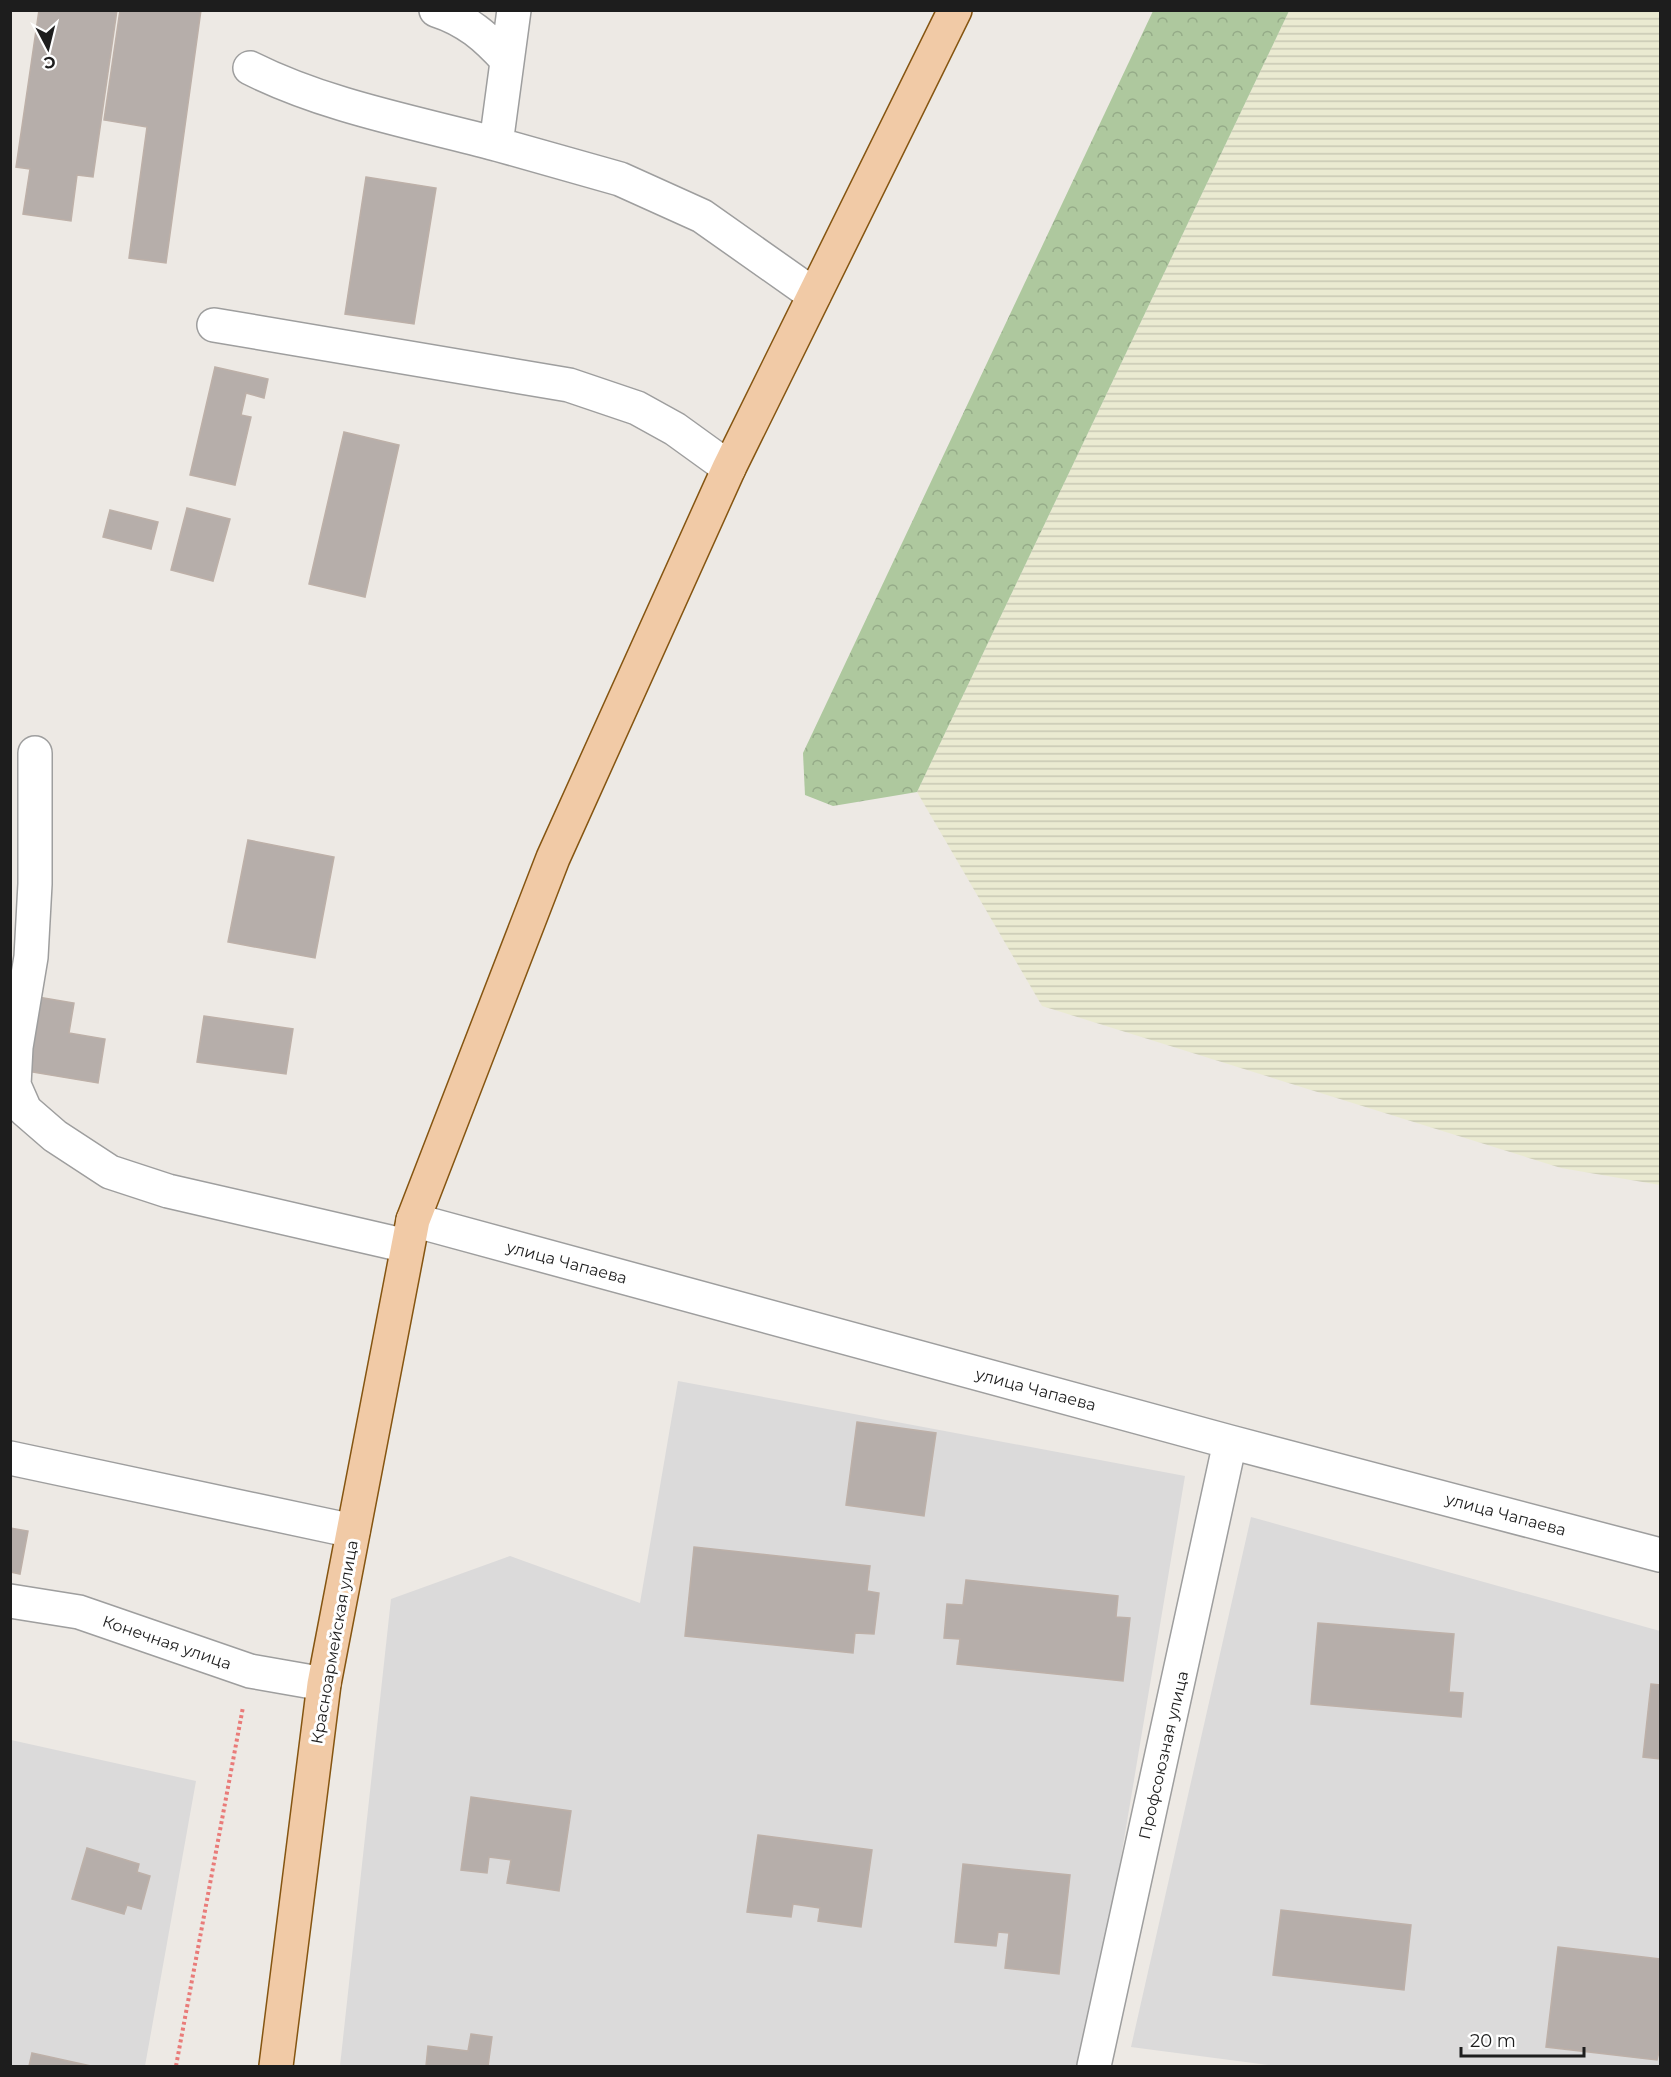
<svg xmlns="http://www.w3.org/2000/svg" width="1671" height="2077" font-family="Montserrat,sans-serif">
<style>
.residential{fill:#dbdada}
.farmland{fill:url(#farmland-rules)}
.forest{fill:url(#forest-crowns)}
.building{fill:#b6aeaa;stroke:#bdb0a8;stroke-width:1.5}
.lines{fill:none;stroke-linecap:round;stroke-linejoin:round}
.minor-casing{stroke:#9e9e9e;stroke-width:36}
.major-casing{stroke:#855511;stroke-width:36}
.path{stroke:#e97b79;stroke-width:4;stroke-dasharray:3 3;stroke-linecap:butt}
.minor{stroke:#fff;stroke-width:33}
.major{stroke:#f1caa6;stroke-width:33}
.labels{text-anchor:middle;stroke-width:6;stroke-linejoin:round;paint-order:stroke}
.street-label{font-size:16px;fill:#1d1d1d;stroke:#fff}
</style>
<defs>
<pattern id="farmland-rules" width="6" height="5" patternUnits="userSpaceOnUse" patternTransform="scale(1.5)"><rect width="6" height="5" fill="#eaead1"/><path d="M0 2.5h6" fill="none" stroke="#c8c8b3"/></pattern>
<pattern id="forest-crowns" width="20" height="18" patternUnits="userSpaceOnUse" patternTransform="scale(1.5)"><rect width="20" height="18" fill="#aec89e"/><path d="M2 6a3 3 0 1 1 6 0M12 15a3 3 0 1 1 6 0" fill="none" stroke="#95ab88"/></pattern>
</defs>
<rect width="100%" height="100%" fill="#ede9e4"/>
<!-- residential -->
<path class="residential" d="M 678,1381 L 1185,1476 L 1086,2066 L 340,2066 L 391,1599 L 510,1556 L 640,1603 Z
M 1251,1517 L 1660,1631 L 1660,2066 L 1276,2066 L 1131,2047 Z
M 11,1740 L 196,1781 L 145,2066 L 11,2066 Z"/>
<!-- farmland -->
<path class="farmland" d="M 1289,11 L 1660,11 L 1660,1185 L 1561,1168 L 1042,1006 L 917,792 Z"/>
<!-- forest -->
<path class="forest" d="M 1153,11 L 1289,11 L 917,792 L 833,806 L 805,795 L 803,753 Z"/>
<!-- building -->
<path class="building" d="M 39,10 L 117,10 L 93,177 L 77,175 L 71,221 L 23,214 L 30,169 L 16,167 Z
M 120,10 L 201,10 L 166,263 L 129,258 L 147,127 L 104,120 Z
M 366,177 L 436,188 L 414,324 L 345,314 Z
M 215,367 L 268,379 L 264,398 L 246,393 L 241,415 L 251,417 L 235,485 L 190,475 Z
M 344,432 L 399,445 L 365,597 L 309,584 Z
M 187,508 L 230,519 L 213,581 L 171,570 Z
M 110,510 L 158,522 L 151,549 L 103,537 Z
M 248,840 L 334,857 L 315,958 L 228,942 Z
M 38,997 L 74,1003 L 69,1033 L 105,1039 L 98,1083 L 26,1071 Z
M 204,1016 L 293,1029 L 286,1074 L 197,1062 Z
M 857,1422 L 936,1433 L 924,1516 L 846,1505 Z
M 10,1528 L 28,1531 L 20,1574 L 10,1572 Z
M 694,1547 L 870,1566 L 867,1591 L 879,1593 L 874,1634 L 855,1633 L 853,1653 L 685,1636 Z
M 966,1580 L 1118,1596 L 1116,1617 L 1130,1618 L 1123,1681 L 957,1664 L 960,1639 L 944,1638 L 947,1604 L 963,1605 Z
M 1318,1623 L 1454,1634 L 1449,1692 L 1463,1693 L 1461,1717 L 1311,1704 Z
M 1651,1684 L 1660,1685 L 1660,1759 L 1643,1757 Z
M 471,1797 L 571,1811 L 559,1891 L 507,1883 L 511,1860 L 489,1857 L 487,1873 L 461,1870 Z
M 758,1835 L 872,1850 L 861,1927 L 818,1921 L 820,1908 L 793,1904 L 791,1917 L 747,1912 Z
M 87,1848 L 139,1864 L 137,1872 L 150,1876 L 141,1909 L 127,1905 L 124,1914 L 72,1899 Z
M 963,1864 L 1070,1875 L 1059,1974 L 1005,1968 L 1009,1933 L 998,1932 L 996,1946 L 955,1942 Z
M 1281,1910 L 1411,1925 L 1404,1990 L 1273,1975 Z
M 1558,1947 L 1660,1959 L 1660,2048 L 1657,2060 L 1546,2047 Z
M 471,2034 L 492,2037 L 488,2066 L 426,2066 L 428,2046 L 468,2051 Z
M 32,2053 L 91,2066 L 29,2066 Z"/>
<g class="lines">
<defs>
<path id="minor" d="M 436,10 C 467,20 486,37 507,60
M 514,10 L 496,144 L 620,179 L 702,216 L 814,295
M 250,68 C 326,106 413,122 496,144
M 214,325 L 569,385 L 637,408 L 675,429 L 729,468
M 35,753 L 35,884 L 31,957 L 16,1047 L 14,1085 L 25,1110 L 55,1136 L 110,1172 L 168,1191 L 407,1246
M 413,1220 L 1230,1442 L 1660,1555
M 10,1458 L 353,1531
M 10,1601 L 79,1612 L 250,1671 L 324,1684
M 1094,2066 L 1230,1442"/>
<path id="major" d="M 276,2066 L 324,1684 L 413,1220 L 553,858 L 729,468 L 955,10"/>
</defs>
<!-- minor casing -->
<use href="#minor" class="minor-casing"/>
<!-- major casing -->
<use href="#major" class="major-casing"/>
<!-- path -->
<path class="path" d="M 176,2066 L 243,1707"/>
<!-- minor -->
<use href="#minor" class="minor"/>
<!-- major -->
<use href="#major" class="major"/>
</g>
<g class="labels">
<!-- street labels -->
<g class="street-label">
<text transform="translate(567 1262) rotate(15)" y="6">улица Чапаева</text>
<text transform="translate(1036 1389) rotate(15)" y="6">улица Чапаева</text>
<text transform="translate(1506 1514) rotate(15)" y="6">улица Чапаева</text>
<text transform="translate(167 1642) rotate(19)" y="6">Конечная улица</text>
<text transform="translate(334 1642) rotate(-80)" y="6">Красноармейская улица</text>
<text transform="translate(1163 1755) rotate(-77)" y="6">Профсоюзная улица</text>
</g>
</g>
<!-- border -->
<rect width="1671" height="2077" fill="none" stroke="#1d1d1d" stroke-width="24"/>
<!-- north arrow -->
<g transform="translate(48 48) rotate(173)" stroke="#ffffff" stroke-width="4.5" paint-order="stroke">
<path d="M0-4.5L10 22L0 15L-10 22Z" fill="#1d1d1d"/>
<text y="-9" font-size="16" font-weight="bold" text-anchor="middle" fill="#1d1d1d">С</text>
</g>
<!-- scale -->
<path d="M1461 2047v9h123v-9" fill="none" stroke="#1d1d1d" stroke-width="3"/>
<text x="1470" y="2047" font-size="18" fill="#1d1d1d" stroke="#ffffff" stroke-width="4.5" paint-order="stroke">20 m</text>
</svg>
